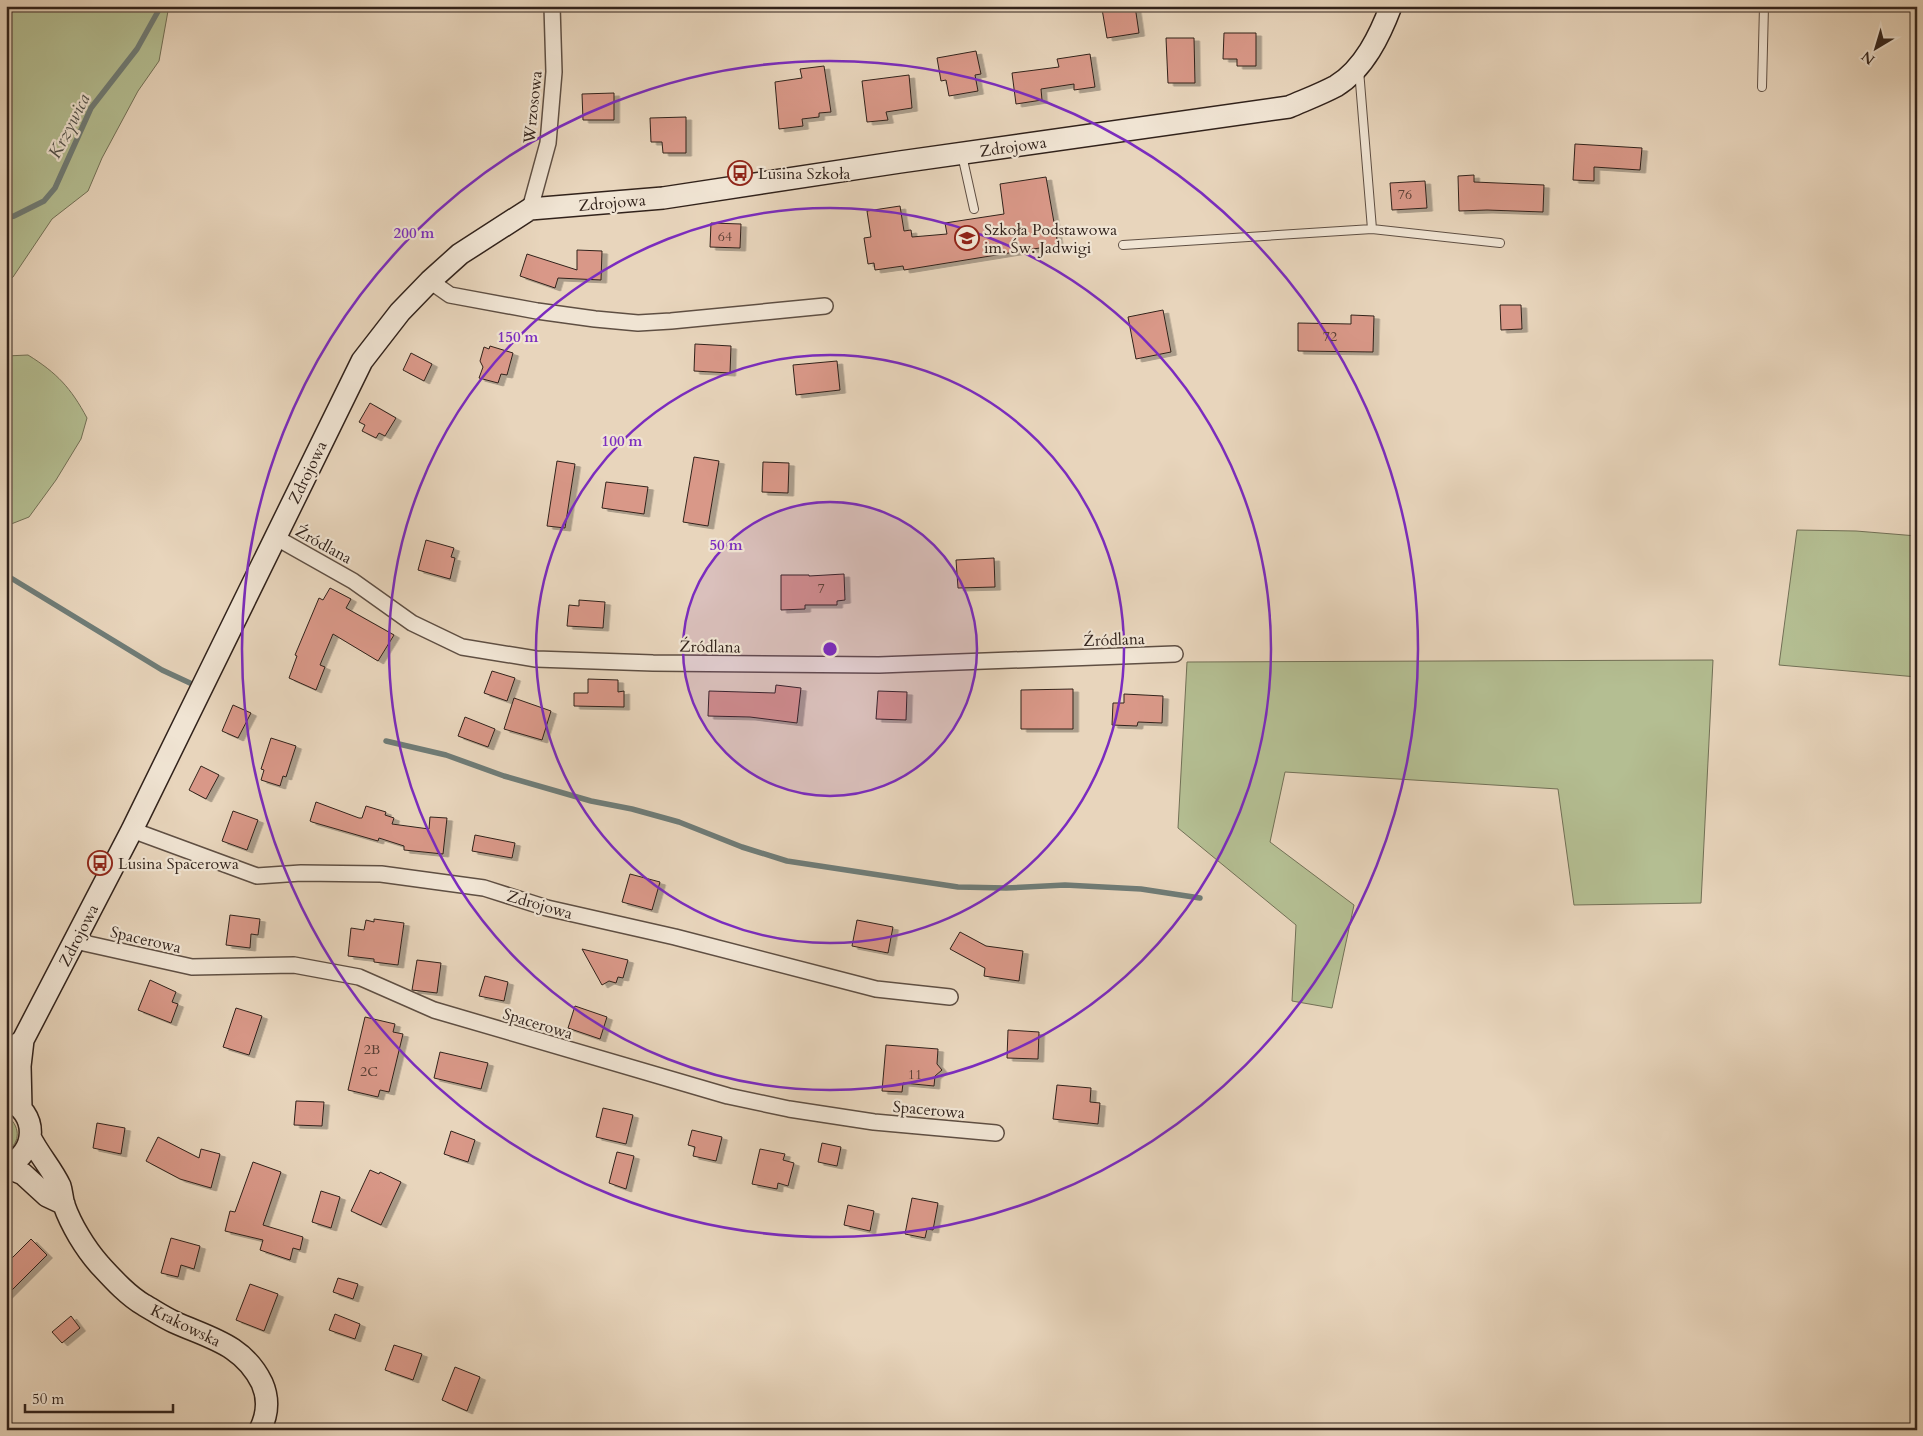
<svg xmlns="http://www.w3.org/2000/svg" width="1923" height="1436" font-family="Cardo,serif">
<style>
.green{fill:#b4be92;stroke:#727056}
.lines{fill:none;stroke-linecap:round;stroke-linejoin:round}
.stream{stroke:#6f7c77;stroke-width:5.5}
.building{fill:#d99888;stroke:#31221b;filter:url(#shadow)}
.lane-casing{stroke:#5f4f43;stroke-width:10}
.street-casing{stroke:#5f4f43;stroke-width:18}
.secondary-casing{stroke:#31221b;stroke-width:24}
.lane{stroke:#f0e4d3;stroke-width:8}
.street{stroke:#f0e4d3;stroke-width:15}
.secondary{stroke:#f0e4d3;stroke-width:21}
.ring{fill:none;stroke:#7b2cbf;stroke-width:2.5}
.labels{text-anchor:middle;stroke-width:4.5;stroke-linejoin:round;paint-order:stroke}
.number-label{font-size:14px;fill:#5b4036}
.street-label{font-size:16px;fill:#31221b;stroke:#f0e4d3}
.poi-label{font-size:16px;fill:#31221b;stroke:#f0e4d3;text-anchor:start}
.water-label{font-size:18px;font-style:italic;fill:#504f49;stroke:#f0e4d3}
.centre{fill:#7b2cbf;stroke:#f0e4d3;stroke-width:2.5}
.ring-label{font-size:15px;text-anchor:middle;font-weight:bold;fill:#7b2cbf;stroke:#f0e4d3;stroke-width:4.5;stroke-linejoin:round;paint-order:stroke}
</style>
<defs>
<filter id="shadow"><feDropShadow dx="5.5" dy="3" stdDeviation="0" flood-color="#0004"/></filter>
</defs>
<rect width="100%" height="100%" fill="#e8d5bc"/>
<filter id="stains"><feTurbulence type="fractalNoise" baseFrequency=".004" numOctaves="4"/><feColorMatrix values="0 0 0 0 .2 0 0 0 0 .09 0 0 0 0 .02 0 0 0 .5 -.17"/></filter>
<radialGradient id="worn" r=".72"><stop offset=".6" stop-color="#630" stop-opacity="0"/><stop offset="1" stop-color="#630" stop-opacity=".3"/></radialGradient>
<!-- green -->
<path class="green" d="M 9,6 L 172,6 L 168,11 L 159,61 L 138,91 L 102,158 L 88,191 L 52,219 L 13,277 L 6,283 L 6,15 Z
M 28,355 C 57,373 71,388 87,418 L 81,439 L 56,480 L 29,517 L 6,526 L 6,356 Z
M 1797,530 L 1856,531 L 1917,536 L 1917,677 L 1779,665 Z
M 1713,660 L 1701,903 L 1574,905 L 1558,789 L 1285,772 L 1270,842 L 1354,905 L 1332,1008 L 1292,1001 L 1296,925 L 1178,828 L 1187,662 Z
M 6,1115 C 20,1125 22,1142 6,1152 Z"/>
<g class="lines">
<!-- stream -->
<path class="stream" d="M 6,218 L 14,216 L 44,201 L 55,188 L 91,108 L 137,49 L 161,6
M 6,575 L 162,670 L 190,683
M 386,741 L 446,755 L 504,776 L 591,801 L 632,809 L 679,822 L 742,847 L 787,861 L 958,887 L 1006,888 L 1065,885 L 1141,889 L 1200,898"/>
</g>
<!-- building -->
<path class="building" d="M 1120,6 L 1135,6 L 1139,33 L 1107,38 L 1102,9 Z
M 1224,33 L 1256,33 L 1256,66 L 1237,66 L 1237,59 L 1223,59 Z
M 1166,38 L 1194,38 L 1195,83 L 1168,83 Z
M 976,51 L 981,74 L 975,75 L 978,91 L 949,96 L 946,80 L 941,81 L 937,58 Z
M 1090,54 L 1095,87 L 1074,90 L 1074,84 L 1041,89 L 1042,100 L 1016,104 L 1012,73 L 1059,67 L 1057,59 Z
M 824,66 L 831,112 L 819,113 L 819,117 L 802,119 L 803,126 L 779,129 L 775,82 L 802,78 L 800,69 Z
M 909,75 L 912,108 L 886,112 L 888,120 L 867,122 L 862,81 Z
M 614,93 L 614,120 L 583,120 L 582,94 Z
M 686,117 L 686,153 L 663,153 L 662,142 L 651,142 L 650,118 Z
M 1575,144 L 1642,148 L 1640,170 L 1594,167 L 1594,181 L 1573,180 Z
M 1474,175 L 1474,182 L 1544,185 L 1543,212 L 1487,210 L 1459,211 L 1458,176 Z
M 1046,177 L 1058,245 L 904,270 L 903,266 L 875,270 L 874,263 L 868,264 L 864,238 L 871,237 L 867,211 L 900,206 L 904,231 L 911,230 L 912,237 L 947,234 L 945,223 L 1004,214 L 1000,184 Z
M 1425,181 L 1427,208 L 1392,210 L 1390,183 Z
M 711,223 L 741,224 L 740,248 L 710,247 Z
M 577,250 L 602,251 L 601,280 L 558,278 L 555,288 L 520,276 L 527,254 L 577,270 Z
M 1500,305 L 1521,305 L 1522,329 L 1501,330 Z
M 1163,310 L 1171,352 L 1136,359 L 1128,317 Z
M 1351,315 L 1374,316 L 1373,352 L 1298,351 L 1298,323 L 1351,324 Z
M 695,344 L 731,346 L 730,373 L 694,371 Z
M 490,346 L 513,353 L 507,375 L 501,374 L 498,383 L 479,378 L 483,367 L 480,361 L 484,347 L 489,349 Z
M 411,353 L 432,364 L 424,381 L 403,370 Z
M 837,361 L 840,390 L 796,395 L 793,365 Z
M 370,403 L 396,418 L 385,436 L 379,433 L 376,438 L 362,431 L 365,425 L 359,422 Z
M 694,457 L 719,461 L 708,526 L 683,522 Z
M 557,461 L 575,464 L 565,528 L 547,526 Z
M 763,462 L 789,463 L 788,493 L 762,492 Z
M 606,482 L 648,487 L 644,514 L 602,508 Z
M 426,540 L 454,548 L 451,557 L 455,558 L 450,579 L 418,570 Z
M 994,558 L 995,587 L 958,588 L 956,560 Z
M 844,574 L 845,600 L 837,601 L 837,605 L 805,605 L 805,609 L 781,610 L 781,575 L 809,575 L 809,576 Z
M 330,588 L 351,599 L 346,608 L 394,635 L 378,661 L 333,634 L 320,665 L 325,667 L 316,690 L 289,678 L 297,656 L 295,655 L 319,598 L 323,600 Z
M 579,600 L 605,602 L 603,628 L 567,626 L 569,605 L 579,606 Z
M 492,671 L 515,678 L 507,701 L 484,693 Z
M 588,679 L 618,680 L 618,692 L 624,691 L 624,707 L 574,706 L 574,693 L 588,693 Z
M 776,685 L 801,688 L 797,723 L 750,717 L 708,716 L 709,691 L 775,693 Z
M 1073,689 L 1073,729 L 1021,729 L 1021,690 Z
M 878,691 L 907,692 L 906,720 L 876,719 Z
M 1124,694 L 1163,696 L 1162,723 L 1138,722 L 1137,726 L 1112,725 L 1113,703 L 1124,703 Z
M 514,698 L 551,711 L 542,740 L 504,729 Z
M 233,705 L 251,713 L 238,738 L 222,731 Z
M 465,717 L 495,729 L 488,747 L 458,736 Z
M 271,738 L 296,746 L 286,777 L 283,776 L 280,786 L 261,780 L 264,770 L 261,769 Z
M 201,766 L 219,775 L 206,799 L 189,790 Z
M 316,802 L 359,818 L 362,818 L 366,806 L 386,812 L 385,815 L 394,818 L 392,824 L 429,829 L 430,817 L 447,818 L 443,854 L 404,850 L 404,846 L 379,838 L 378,841 L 312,822 L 310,821 Z
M 233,811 L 258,820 L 247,850 L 222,841 Z
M 475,835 L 515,843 L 512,858 L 472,851 Z
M 630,874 L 660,882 L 652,910 L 622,902 Z
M 230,915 L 260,919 L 258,935 L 251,934 L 250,948 L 226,945 Z
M 374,919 L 404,923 L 398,965 L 374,962 L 374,959 L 348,956 L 351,928 L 364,930 L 366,920 L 374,922 Z
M 857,920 L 893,927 L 888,953 L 852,946 Z
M 960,932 L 986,946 L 1023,951 L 1019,981 L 984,976 L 985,968 L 950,949 Z
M 582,949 L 628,960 L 623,978 L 618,977 L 616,983 L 609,981 L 602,985 Z
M 417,960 L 441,963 L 437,993 L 412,990 Z
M 485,976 L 508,982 L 504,1001 L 479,996 Z
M 150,980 L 176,992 L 172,1002 L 178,1004 L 171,1023 L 138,1010 Z
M 575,1006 L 607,1017 L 600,1039 L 568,1028 Z
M 236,1008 L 262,1016 L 249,1055 L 223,1047 Z
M 365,1017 L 395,1024 L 393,1032 L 403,1034 L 389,1092 L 380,1090 L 378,1097 L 348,1090 Z
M 1008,1030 L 1039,1032 L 1038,1059 L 1007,1058 Z
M 886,1045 L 938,1049 L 937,1064 L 942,1070 L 935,1076 L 934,1086 L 903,1083 L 902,1092 L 882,1091 Z
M 440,1052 L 488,1063 L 481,1089 L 434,1078 Z
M 1057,1085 L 1091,1088 L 1090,1102 L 1100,1103 L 1098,1124 L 1053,1119 Z
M 296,1101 L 324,1102 L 322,1126 L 294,1125 Z
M 603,1108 L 633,1115 L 626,1144 L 596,1137 Z
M 97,1123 L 125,1128 L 121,1154 L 93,1148 Z
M 692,1130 L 722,1137 L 716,1161 L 693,1156 L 695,1147 L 688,1145 Z
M 451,1131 L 475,1140 L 468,1162 L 444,1154 Z
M 158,1137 L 199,1158 L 201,1149 L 220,1154 L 211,1188 L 180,1179 L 146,1161 Z
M 822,1143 L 841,1147 L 837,1166 L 818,1162 Z
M 760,1149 L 785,1154 L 783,1160 L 794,1163 L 788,1186 L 778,1183 L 777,1189 L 752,1184 Z
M 617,1152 L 634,1156 L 626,1189 L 609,1183 Z
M 253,1162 L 281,1172 L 263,1225 L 303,1237 L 300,1250 L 293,1248 L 290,1260 L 260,1250 L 263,1240 L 225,1231 L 230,1211 L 235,1212 Z
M 370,1170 L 379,1174 L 380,1172 L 401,1182 L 381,1225 L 351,1211 Z
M 321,1191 L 340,1197 L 331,1228 L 312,1222 Z
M 912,1198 L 938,1203 L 933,1230 L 927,1229 L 925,1238 L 905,1234 Z
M 848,1205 L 874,1211 L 870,1231 L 844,1225 Z
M 171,1238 L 200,1246 L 194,1269 L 181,1265 L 178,1277 L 161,1273 Z
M 31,1239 L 47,1255 L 6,1296 L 6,1264 Z
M 338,1278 L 358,1284 L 353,1299 L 333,1292 Z
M 250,1284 L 278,1294 L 264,1331 L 236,1320 Z
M 335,1314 L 360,1324 L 355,1339 L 329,1330 Z
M 71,1316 L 80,1328 L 62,1343 L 52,1332 Z
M 394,1345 L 422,1354 L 413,1380 L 385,1370 Z
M 455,1367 L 480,1377 L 467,1411 L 442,1400 Z"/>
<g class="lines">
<defs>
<path id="lane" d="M 1359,70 L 1372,229 L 1500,243
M 1762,87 L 1764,6
M 962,155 L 974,209
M 1123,245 L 1372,229"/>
<path id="street" d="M 530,209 L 548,143 L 554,72 L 552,6
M 430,281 L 450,295 L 537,311 L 595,319 L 638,323 L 671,321 L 825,306
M 275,537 L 353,581 L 412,623 L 462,647 L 536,659 L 653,663 L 879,665 L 1175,654
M 132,830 L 257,876 L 301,873 L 381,874 L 484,888 L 547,908 L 675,937 L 876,989 L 950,997
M 75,941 L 192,967 L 294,965 L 359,977 L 434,1010 L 728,1096 L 789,1109 L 874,1122 L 996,1133"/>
<path id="secondary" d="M 6,1057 L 9,1052 L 23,1040 L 132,830 L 362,361 L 400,312 L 430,281 L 460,254 L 530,209 L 663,198 L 900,162 L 1289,107 C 1305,100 1321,94 1336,86 C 1364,69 1380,35 1391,6
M 6,1099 C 39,1112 38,1153 6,1166
M 21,1108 L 20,1066 L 23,1040
M 30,1137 C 39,1155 52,1169 60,1186 C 62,1192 62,1199 64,1205 C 71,1225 85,1248 99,1264 C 112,1278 127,1295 144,1305 C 153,1310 163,1317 174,1322 C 209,1338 243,1344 262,1383 C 269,1399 268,1414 260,1430
M 6,1167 L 23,1174 L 47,1196 L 64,1204"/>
</defs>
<!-- lane casing -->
<use href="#lane" class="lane-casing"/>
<!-- street casing -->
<use href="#street" class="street-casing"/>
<!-- secondary casing -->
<use href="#secondary" class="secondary-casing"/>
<!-- lane -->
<use href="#lane" class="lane"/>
<!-- street -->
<use href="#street" class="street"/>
<!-- secondary -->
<use href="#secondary" class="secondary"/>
</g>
<!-- distance rings -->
<circle cx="830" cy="649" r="147" fill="#7b2cbf" fill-opacity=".12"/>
<g class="ring">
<circle cx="830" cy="649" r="147"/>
<circle cx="830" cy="649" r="294"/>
<circle cx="830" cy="649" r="441"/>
<circle cx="830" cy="649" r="588"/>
</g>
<!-- icons -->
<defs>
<symbol id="bus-ring" viewBox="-11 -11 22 22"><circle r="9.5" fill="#f0e4d3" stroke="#8f2418" stroke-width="1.5"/><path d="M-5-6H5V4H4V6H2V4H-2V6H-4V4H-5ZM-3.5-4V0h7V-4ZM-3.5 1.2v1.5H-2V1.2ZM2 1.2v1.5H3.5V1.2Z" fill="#8f2418"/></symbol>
<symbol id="school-ring" viewBox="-11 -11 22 22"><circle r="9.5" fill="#f0e4d3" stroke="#8f2418" stroke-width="1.5"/><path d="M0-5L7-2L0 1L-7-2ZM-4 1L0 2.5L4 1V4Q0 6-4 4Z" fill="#8f2418"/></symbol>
</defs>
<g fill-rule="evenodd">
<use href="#bus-ring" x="726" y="159" width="28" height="28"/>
<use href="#school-ring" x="953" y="224" width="28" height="28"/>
<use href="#bus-ring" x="86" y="849" width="28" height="28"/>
</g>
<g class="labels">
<!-- number labels -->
<g class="number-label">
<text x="1405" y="199">76</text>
<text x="725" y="241">64</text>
<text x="1330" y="341">72</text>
<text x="821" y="593">7</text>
<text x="372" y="1054">2B</text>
<text x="369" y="1076">2C</text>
<text x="915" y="1079">11</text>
</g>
<!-- street labels -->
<g class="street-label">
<text transform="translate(532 107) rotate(-84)" y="6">Wrzosowa</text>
<text transform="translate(1013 146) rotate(-8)" y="6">Zdrojowa</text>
<text transform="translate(612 202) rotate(-5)" y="6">Zdrojowa</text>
<text transform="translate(307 472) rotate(-64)" y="6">Zdrojowa</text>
<text transform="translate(324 544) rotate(29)" y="6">Źródlana</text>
<text transform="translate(1114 639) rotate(-2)" y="6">Źródlana</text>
<text transform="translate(710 646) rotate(1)" y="6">Źródlana</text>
<text transform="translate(540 904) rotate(16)" y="6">Zdrojowa</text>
<text transform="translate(78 935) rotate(-63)" y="6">Zdrojowa</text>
<text transform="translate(146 939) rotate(13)" y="6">Spacerowa</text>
<text transform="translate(538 1023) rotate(17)" y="6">Spacerowa</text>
<text transform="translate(929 1109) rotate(5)" y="6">Spacerowa</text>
<text transform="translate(186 1325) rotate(26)" y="6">Krakowska</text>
</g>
<!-- poi labels -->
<g class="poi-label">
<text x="758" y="179">Lusina Szkoła</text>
<text x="984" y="235">Szkoła Podstawowa<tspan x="984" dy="18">im. Św. Jadwigi</tspan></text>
<text x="118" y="869">Lusina Spacerowa</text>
</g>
<!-- water labels -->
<g class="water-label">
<text transform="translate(69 126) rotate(-63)" y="6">Krzywica</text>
</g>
</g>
<circle cx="830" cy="649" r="8" class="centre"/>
<g class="ring-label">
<text x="414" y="238">200 m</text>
<text x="518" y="342">150 m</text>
<text x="622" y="446">100 m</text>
<text x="726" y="550">50 m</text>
</g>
<!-- margin -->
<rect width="1923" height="1436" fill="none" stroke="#e8d5bc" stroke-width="25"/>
<rect x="8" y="8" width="1908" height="1421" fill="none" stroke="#31221b" stroke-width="2.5"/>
<rect x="12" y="12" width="1898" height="1411" fill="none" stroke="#31221b"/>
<!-- north arrow -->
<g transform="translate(1876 48) rotate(218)" stroke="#f0e4d3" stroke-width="4" paint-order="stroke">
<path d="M0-4L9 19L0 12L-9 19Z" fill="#31221b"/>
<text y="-8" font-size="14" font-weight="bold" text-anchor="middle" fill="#31221b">N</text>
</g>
<!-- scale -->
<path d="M25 1404v8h148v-8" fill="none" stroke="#31221b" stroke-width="2.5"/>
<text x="32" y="1404" font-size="15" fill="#31221b" stroke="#f0e4d3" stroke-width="4" paint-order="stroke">50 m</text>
<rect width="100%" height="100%" filter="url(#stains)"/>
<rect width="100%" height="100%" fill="url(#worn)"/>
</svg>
